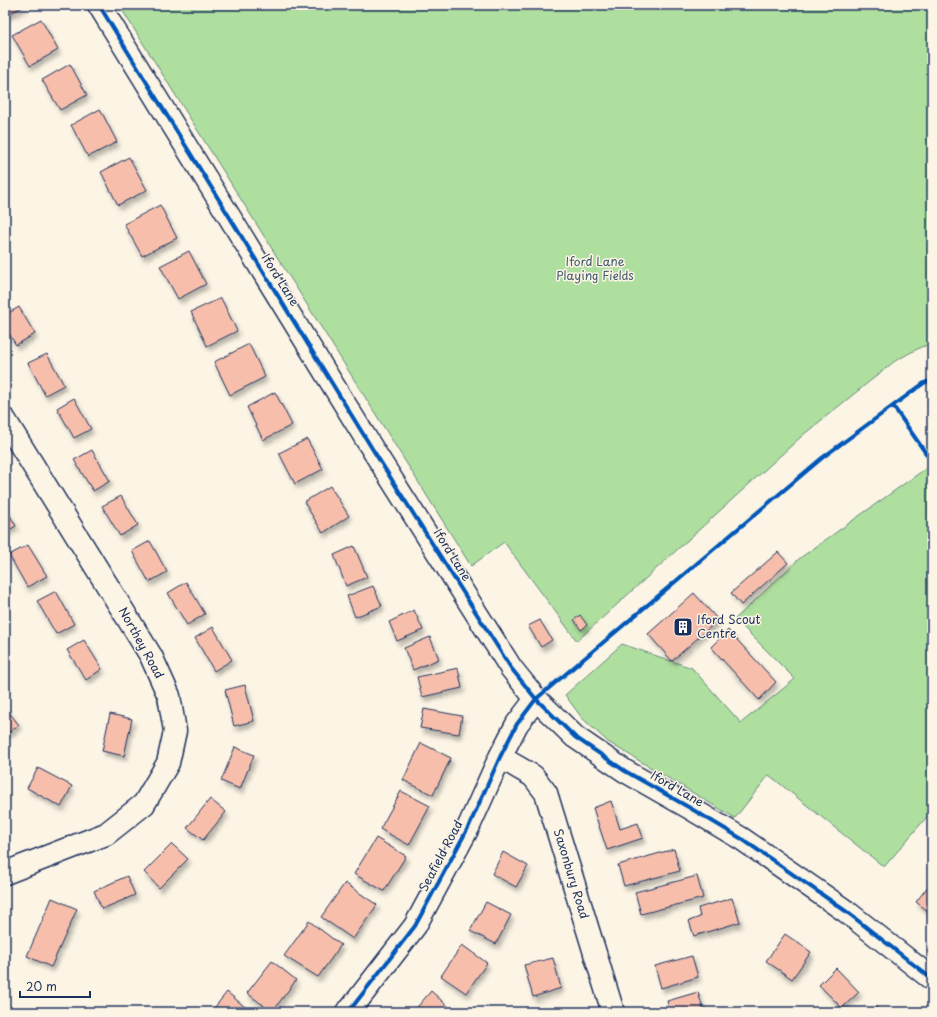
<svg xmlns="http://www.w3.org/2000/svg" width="937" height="1017" font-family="'Playpen Sans',sans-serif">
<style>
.green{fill:#aedf9f;stroke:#64877e}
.building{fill:#f7bfab;stroke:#1b2f5e;filter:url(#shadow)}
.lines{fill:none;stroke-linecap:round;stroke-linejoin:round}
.minor-casing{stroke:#1b2f5e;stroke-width:25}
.minor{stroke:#fcf5e5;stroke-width:22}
.cycleway-casing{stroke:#fcf5e5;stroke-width:6}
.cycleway{stroke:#0057b8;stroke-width:4}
.labels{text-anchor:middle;stroke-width:3;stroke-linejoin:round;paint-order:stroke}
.park-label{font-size:12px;fill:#405b6e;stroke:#fcf5e5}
.street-label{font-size:12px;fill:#1b2f5e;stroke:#fcf5e5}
.poi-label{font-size:12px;fill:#1b2f5e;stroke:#fcf5e5;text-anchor:start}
</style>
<defs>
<filter id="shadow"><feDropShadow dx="2.5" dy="4.5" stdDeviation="2" flood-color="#0004"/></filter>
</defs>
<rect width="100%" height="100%" fill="#fcf5e5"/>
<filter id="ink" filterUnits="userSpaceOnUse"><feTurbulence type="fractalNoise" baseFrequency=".025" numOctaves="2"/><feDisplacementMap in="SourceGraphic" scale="8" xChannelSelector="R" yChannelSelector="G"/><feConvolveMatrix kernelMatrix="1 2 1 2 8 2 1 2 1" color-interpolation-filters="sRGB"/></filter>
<g filter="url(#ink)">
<!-- green -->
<path class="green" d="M 119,5 L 932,5 L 932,344 L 921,347 L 895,361 L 803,435 L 577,641 L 504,542 L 471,566 Z
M 932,464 L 932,811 L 884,867 L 769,775 L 735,818 L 608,742 L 582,718 L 565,695 L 622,644 L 692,668 L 741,723 L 795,679 L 735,619 L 800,558 Z"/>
<!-- building -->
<path class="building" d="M 5,5 L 26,5 L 5,16 Z
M 41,19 L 58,50 L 30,66 L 12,35 Z
M 70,64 L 87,95 L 60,110 L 42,80 Z
M 100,109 L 117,142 L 88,157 L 71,125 Z
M 129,157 L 147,190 L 118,205 L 101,172 Z
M 160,205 L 177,238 L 142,256 L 124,224 Z
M 189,251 L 206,284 L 178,299 L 160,266 Z
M 221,298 L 237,331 L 207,346 L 191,312 Z
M 19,307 L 35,334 L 16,345 L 5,327 L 5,315 Z
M 249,344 L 265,377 L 230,395 L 214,362 Z
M 47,354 L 64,385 L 45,395 L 28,363 Z
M 275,392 L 292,425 L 263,440 L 247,407 Z
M 74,398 L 91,429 L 74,438 L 57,408 Z
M 307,439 L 323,469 L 295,484 L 279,453 Z
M 92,450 L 110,481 L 93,491 L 74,460 Z
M 330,486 L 349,516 L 323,533 L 304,502 Z
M 121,496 L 138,525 L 120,536 L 102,506 Z
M 5,507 L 16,526 L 5,532 Z
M 150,541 L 167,572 L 149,582 L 132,551 Z
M 28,545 L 47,576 L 27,587 L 9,555 Z
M 354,546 L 367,577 L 346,586 L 334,555 Z
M 778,552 L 788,563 L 741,605 L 731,593 Z
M 186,582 L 205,614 L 187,625 L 168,593 Z
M 373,586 L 382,606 L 355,617 L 347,596 Z
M 56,591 L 74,624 L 56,634 L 37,601 Z
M 694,593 L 718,620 L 672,661 L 648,634 Z
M 414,610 L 423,630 L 397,641 L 389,622 Z
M 580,615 L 587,625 L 581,630 L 574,620 Z
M 540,620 L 552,640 L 541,647 L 528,626 Z
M 213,627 L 232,660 L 214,671 L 195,638 Z
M 728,630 L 776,682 L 759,700 L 711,647 Z
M 430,637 L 439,659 L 413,670 L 404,648 Z
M 84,640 L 102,669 L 86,680 L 67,650 Z
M 458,668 L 462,688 L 422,697 L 417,677 Z
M 245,685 L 254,721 L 234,726 L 225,690 Z
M 5,707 L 19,725 L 5,735 Z
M 424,709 L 462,716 L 459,734 L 420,728 Z
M 110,714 L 132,719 L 124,756 L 102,751 Z
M 421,743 L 451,758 L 433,795 L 403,780 Z
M 235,747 L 254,755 L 240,789 L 221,781 Z
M 38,768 L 72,786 L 61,807 L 27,788 Z
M 401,791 L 430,806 L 409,845 L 380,829 Z
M 210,799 L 226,812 L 203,840 L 187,828 Z
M 611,801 L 620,829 L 638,823 L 643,838 L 607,850 L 593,808 Z
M 376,838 L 406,856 L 384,891 L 354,874 Z
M 172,844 L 188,859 L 159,888 L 144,872 Z
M 674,849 L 680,871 L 624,886 L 618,865 Z
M 503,852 L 528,866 L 516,887 L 492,874 Z
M 127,876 L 135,895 L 102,909 L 94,891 Z
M 697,876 L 703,898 L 641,914 L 635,892 Z
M 932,881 L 932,914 L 916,902 Z
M 345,883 L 377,905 L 353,939 L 321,917 Z
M 52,898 L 77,909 L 51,967 L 27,956 Z
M 732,898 L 740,922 L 694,936 L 689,921 L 700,917 L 698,908 Z
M 486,902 L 511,915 L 496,944 L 470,931 Z
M 309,921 L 341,945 L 318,977 L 284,956 Z
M 785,934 L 811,952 L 792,979 L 766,961 Z
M 462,945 L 487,963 L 466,993 L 441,976 Z
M 692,956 L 698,977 L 661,988 L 655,966 Z
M 553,958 L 561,988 L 533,997 L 524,965 Z
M 272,961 L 296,980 L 272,1012 L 247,993 Z
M 836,968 L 859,992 L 842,1008 L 819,985 Z
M 431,991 L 453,1011 L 452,1012 L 413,1012 Z
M 227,992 L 251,1012 L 211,1012 Z
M 698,992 L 704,1012 L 670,1012 L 667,1001 Z
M 876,1007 L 881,1012 L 871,1012 Z
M 571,1009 L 572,1012 L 559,1012 Z"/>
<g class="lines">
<defs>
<path id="minor" d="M 99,5 L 373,450 L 511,668 L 536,699 L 575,737 L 625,771 L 690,808 L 742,839 L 847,912 L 932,979
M 5,420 L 151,656 L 169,696 L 175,731 L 168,763 L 144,804 L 106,834 L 5,873
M 500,757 L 533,776 L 546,793 L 613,1012
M 347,1012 L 350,1010 L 415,926 L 469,826 L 500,757 L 517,724 L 536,699"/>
</defs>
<!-- minor casing -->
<use href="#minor" class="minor-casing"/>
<!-- minor -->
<use href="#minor" class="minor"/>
<defs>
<path id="cycleway" d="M 99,5 L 373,450 L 511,668 L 536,699 L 575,737 L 625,771 L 690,808 L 742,839 L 847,912 L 932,979
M 893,406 L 932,462
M 347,1012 L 350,1010 L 415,926 L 469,826 L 500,757 L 517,724 L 536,699 L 822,458 L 924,383 L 932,380"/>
</defs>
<!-- cycleway casing -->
<use href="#cycleway" class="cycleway-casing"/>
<!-- cycleway -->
<use href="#cycleway" class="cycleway"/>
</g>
</g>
<!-- icons -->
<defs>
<symbol id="building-square" viewBox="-11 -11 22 22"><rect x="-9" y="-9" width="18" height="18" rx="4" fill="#1b2f5e" stroke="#fcf5e5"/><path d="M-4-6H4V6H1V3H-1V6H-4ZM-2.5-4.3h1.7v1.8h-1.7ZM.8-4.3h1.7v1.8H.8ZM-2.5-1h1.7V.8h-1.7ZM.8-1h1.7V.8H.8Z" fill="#fff"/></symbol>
</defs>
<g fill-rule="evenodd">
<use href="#building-square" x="672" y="616" width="22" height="22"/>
</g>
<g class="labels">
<!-- park labels -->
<g class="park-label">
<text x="595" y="266">Iford Lane<tspan x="595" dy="14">Playing Fields</tspan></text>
</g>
<!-- street labels -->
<g class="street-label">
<text transform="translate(280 280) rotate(58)" y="4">Iford Lane</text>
<text transform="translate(452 555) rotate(58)" y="4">Iford Lane</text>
<text transform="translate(141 643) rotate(61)" y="4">Northey Road</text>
<text transform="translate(677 789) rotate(30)" y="4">Iford Lane</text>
<text transform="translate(441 856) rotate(-62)" y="4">Seafield Road</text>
<text transform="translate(571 874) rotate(73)" y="4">Saxonbury Road</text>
</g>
<!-- poi labels -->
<g class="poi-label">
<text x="697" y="624">Iford Scout<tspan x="697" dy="14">Centre</tspan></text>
</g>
</g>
<!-- margin -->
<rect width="937" height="1017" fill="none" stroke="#fcf5e5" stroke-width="20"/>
<rect x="10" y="10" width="917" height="997" fill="none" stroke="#1b2f5e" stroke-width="1.5" filter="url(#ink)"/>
<!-- scale -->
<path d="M20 991v6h70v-6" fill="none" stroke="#1b2f5e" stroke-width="2"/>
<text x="26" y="991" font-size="12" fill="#1b2f5e" stroke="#fcf5e5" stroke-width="3" paint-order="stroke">20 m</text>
</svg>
